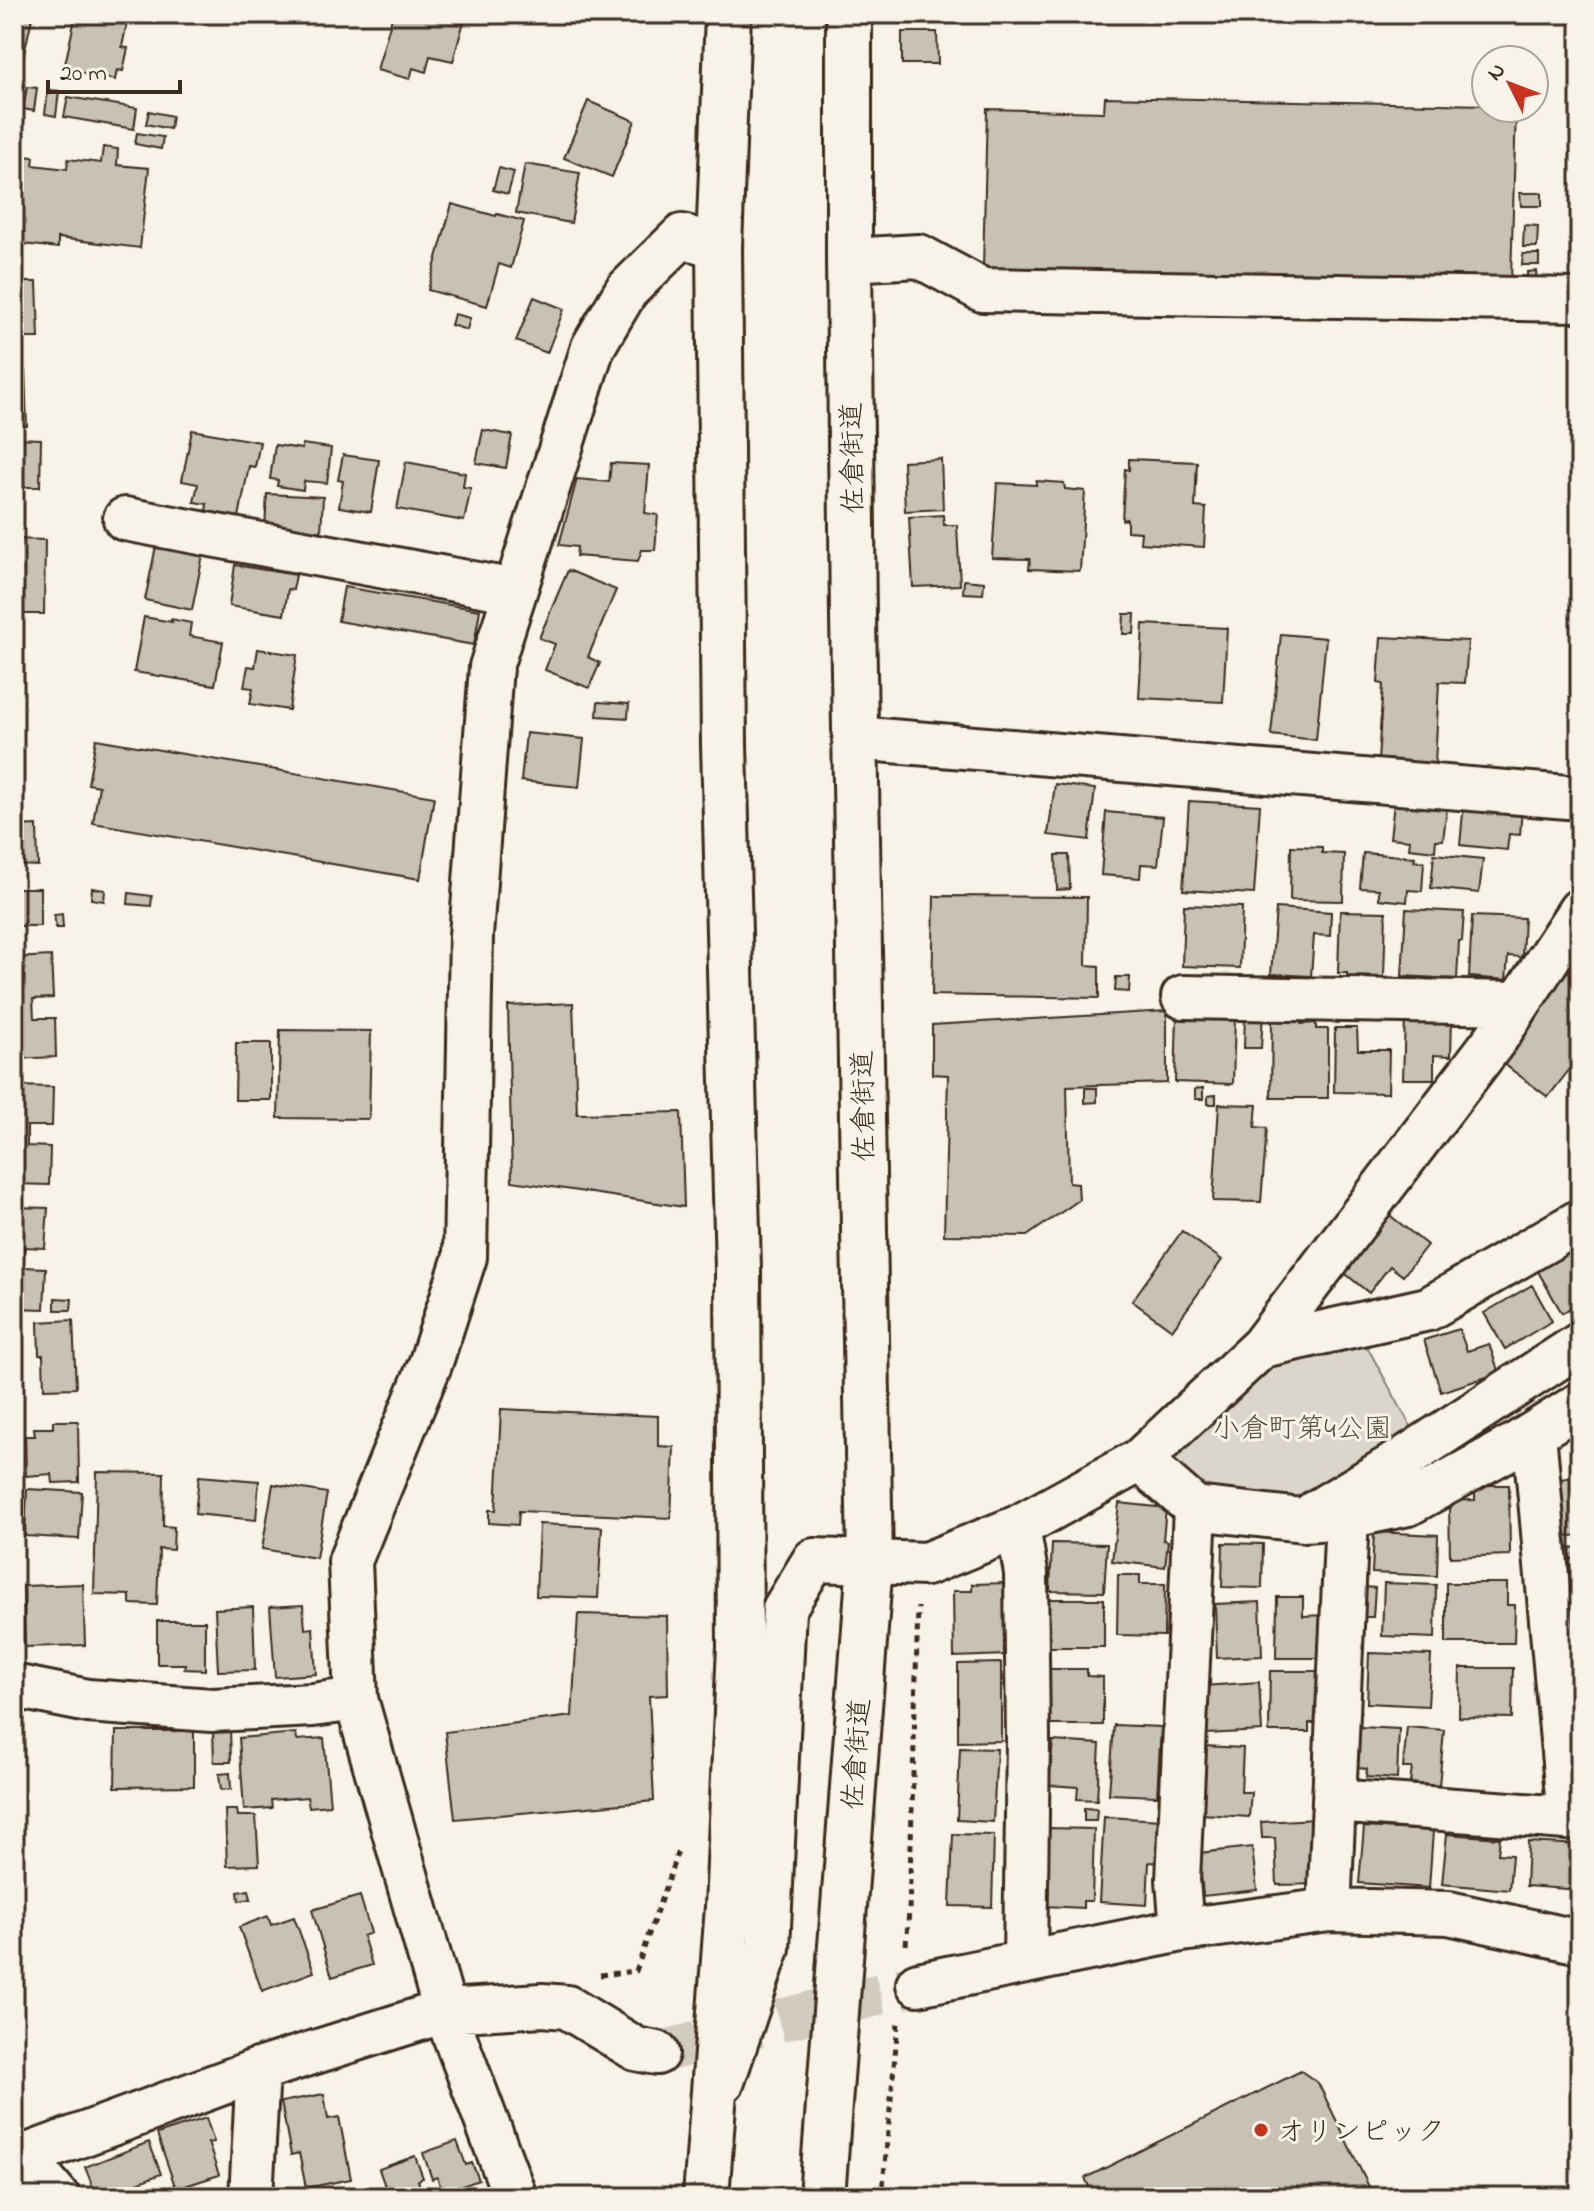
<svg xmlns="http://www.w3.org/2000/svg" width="1594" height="2211" font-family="'Indie Flower','Klee One',sans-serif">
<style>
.green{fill:#dbd6cb;stroke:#8b8074;stroke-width:2}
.building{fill:#c8c1b6;stroke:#3b2a1e;stroke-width:2}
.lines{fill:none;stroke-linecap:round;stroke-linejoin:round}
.minor-tunnel{stroke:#d1cbc0;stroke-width:42;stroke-dasharray:42 21;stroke-linecap:butt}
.minor-casing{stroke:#3b2a1e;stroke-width:48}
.highway-casing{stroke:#3b2a1e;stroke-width:50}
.path{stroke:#3b2a1e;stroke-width:5;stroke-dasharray:6 6;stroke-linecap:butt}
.minor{stroke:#f7f3e8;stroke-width:42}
.highway{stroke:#f7f3e8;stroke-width:44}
.poi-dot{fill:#c8321e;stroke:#f7f3e8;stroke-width:3}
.labels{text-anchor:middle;stroke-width:6;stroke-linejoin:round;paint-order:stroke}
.street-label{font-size:28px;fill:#3b2a1e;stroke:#f7f3e8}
.park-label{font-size:28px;fill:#5b4c41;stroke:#f7f3e8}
.poi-label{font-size:28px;fill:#3b2a1e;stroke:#f7f3e8;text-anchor:start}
</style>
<rect width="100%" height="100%" fill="#f7f3e8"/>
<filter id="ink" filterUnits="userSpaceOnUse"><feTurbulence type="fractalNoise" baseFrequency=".0125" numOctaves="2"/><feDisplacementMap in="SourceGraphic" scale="16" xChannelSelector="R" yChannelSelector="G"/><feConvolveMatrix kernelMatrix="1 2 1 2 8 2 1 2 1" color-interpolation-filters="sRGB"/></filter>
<g filter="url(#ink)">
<!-- green -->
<path class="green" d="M 1365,1343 L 1415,1434 L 1298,1510 L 1197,1502 L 1158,1459 L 1272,1363 Z"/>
<!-- building -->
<path class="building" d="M 14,14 L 33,14 L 20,71 L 14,70 Z
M 76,14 L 89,17 L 90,14 L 109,14 L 128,18 L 122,47 L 128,48 L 123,71 L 117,70 L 115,80 L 64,69 Z
M 393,14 L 466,14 L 453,61 L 430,56 L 426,72 L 413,68 L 410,79 L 377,70 Z
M 902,32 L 937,32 L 938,64 L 902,64 Z
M 27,87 L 37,88 L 34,111 L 23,109 Z
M 48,90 L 59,91 L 56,116 L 45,114 Z
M 68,97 L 137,108 L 134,129 L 64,117 Z
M 1105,97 L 1486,105 L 1486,108 L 1516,108 L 1511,279 L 983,268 L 987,109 L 1104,112 Z
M 588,101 L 635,121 L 612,177 L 564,158 Z
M 149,111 L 172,116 L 170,129 L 146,124 Z
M 137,133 L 163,137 L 161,149 L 135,144 Z
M 103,147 L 118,149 L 117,165 L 149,168 L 140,248 L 58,238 L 58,248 L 14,243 L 14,162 L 20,163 L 21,156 L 34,157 L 33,165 L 67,169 L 68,159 L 101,163 Z
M 525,164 L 580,173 L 571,223 L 516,213 Z
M 499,168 L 514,172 L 508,194 L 493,190 Z
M 1520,193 L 1542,193 L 1542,206 L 1521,206 Z
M 452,204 L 496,216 L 497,214 L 524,221 L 511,268 L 499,264 L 487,306 L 428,290 Z
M 1524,225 L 1538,226 L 1537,247 L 1523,247 Z
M 1523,254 L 1539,254 L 1539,265 L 1522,265 Z
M 1536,271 L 1537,281 L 1527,281 L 1527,272 Z
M 14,282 L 37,282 L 39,338 L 14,338 Z
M 534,297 L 564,309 L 547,353 L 516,341 Z
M 454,314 L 470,318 L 467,330 L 451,325 Z
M 25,370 L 27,426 L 14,426 L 14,371 Z
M 192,430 L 260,442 L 255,467 L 249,466 L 239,517 L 206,512 L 207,504 L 194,502 L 198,484 L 182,481 Z
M 483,430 L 512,435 L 506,468 L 476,463 Z
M 14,438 L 41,439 L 40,487 L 14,487 Z
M 302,444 L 331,448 L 327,483 L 304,481 L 303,490 L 277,486 L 278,480 L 270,479 L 275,445 L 302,449 Z
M 343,455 L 379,460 L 371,512 L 339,507 L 343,481 L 338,480 Z
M 941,459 L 943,509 L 905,511 L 903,461 Z
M 1129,459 L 1197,462 L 1195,507 L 1206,508 L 1204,547 L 1140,543 L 1141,532 L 1127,531 L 1127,519 L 1122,520 L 1125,469 L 1129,470 Z
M 406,462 L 465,473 L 463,487 L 471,488 L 464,521 L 397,509 Z
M 611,463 L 649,465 L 645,513 L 658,515 L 655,550 L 642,550 L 638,561 L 576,556 L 577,547 L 559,545 L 577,479 L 609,482 Z
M 1036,481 L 1064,483 L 1065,489 L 1085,491 L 1080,571 L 1029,569 L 1030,559 L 992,558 L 997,483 L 1036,485 Z
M 267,494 L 323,497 L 321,532 L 265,529 Z
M 943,515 L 944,525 L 957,525 L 960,585 L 913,587 L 909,517 Z
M 14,539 L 45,540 L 44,614 L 14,614 Z
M 156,546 L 203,555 L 192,610 L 145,600 Z
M 235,565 L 296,575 L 293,590 L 288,589 L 284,615 L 229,606 Z
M 568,570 L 616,590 L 588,657 L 600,663 L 589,688 L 545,670 L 555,644 L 539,638 Z
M 964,580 L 984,582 L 983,594 L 963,593 Z
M 344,587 L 480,610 L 474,645 L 338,621 Z
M 1124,614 L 1135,614 L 1134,634 L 1123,634 Z
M 144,617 L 172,622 L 171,619 L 191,623 L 189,636 L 223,642 L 215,685 L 134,672 Z
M 1143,624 L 1227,628 L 1223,702 L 1139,698 Z
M 1281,634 L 1326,638 L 1316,740 L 1271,735 Z
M 1381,637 L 1468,641 L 1465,683 L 1439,682 L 1435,765 L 1378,761 L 1383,684 L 1378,683 Z
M 258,649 L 297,655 L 289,710 L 250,704 L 253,688 L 244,687 L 248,666 L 255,667 Z
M 598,702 L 629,704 L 628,718 L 597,716 Z
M 526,733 L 584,739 L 579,787 L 521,781 Z
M 96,739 L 434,797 L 420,879 L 93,823 L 99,786 L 88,784 Z
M 1055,784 L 1095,789 L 1089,840 L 1048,835 Z
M 1189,801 L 1260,805 L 1254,894 L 1183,890 Z
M 1464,802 L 1522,808 L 1520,835 L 1509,834 L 1507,850 L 1460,845 Z
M 1394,803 L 1447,808 L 1443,840 L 1436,840 L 1435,851 L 1409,848 L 1410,840 L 1390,838 Z
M 1106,812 L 1163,817 L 1158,865 L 1141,864 L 1140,878 L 1101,875 Z
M 37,825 L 38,866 L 17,865 L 17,888 L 40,888 L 40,926 L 14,926 L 14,826 Z
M 1291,846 L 1322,847 L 1322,853 L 1344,854 L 1343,901 L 1290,900 Z
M 1363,853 L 1415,857 L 1414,861 L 1424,862 L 1422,891 L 1408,890 L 1407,902 L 1379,899 L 1379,889 L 1360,888 Z
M 1434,854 L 1483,859 L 1479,893 L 1431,888 Z
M 1056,855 L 1069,855 L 1070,889 L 1057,890 Z
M 92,888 L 105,890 L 104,901 L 91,899 Z
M 129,893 L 152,896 L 151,906 L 128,904 Z
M 934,896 L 1087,897 L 1086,965 L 1099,966 L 1099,998 L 932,995 Z
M 1184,905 L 1242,907 L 1240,968 L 1182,966 Z
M 1276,908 L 1331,912 L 1330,936 L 1314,935 L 1311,976 L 1271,974 Z
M 1406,909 L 1464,912 L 1462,941 L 1459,941 L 1457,979 L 1402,976 Z
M 1340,911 L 1386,912 L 1384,977 L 1347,976 L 1347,973 L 1338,973 Z
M 62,914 L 63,928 L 56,928 L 54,915 Z
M 1472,916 L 1524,918 L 1522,957 L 1508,956 L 1506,980 L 1469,977 Z
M 51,956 L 53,998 L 33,999 L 34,1018 L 55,1018 L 56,1057 L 14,1059 L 14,958 Z
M 1565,969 L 1580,981 L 1580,1056 L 1548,1097 L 1496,1058 Z
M 1116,977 L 1130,977 L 1129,992 L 1115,991 Z
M 573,1003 L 577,1114 L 681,1112 L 684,1207 L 512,1181 L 508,1006 Z
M 1167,1011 L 1167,1083 L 1067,1086 L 1069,1183 L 1078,1184 L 1079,1200 L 1027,1236 L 944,1235 L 948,1075 L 932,1074 L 932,1025 Z
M 1245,1012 L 1263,1012 L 1261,1048 L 1244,1048 Z
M 1177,1015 L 1235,1017 L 1233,1084 L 1175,1082 Z
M 1272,1017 L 1301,1017 L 1301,1024 L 1316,1023 L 1316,1029 L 1328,1029 L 1328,1098 L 1271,1098 Z
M 1405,1017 L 1452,1017 L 1451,1056 L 1434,1055 L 1434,1079 L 1403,1079 Z
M 1335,1028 L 1357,1028 L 1358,1050 L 1389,1050 L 1388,1093 L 1334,1092 Z
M 280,1030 L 371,1031 L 369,1119 L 278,1118 Z
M 236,1043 L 271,1043 L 271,1100 L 235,1100 Z
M 14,1086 L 53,1087 L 52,1126 L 27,1126 L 27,1146 L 50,1147 L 49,1185 L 14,1184 Z
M 1085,1088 L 1097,1088 L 1097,1102 L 1085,1103 Z
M 1203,1088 L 1203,1099 L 1195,1099 L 1195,1089 Z
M 1216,1095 L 1216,1104 L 1208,1104 L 1208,1096 Z
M 1219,1104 L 1257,1105 L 1255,1127 L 1267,1128 L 1261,1202 L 1213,1201 Z
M 14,1207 L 48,1208 L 45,1248 L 24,1247 L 23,1267 L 46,1268 L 44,1309 L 14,1308 Z
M 1382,1209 L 1427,1245 L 1403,1276 L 1390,1266 L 1369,1293 L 1336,1266 Z
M 1182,1231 L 1222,1260 L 1172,1330 L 1132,1301 Z
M 1580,1239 L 1580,1302 L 1562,1313 L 1536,1268 Z
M 1532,1285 L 1552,1321 L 1505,1349 L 1484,1313 Z
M 55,1298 L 72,1299 L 71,1310 L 55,1310 Z
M 73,1320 L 76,1388 L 44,1389 L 43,1355 L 39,1355 L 38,1322 Z
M 1459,1329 L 1467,1351 L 1489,1344 L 1499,1373 L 1441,1392 L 1424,1340 Z
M 501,1409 L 658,1416 L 658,1446 L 674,1447 L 671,1518 L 519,1511 L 518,1525 L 489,1523 L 489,1510 L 496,1510 Z
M 53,1421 L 78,1421 L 79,1482 L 53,1483 L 52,1474 L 26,1476 L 25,1436 L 35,1436 L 34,1428 L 53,1428 Z
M 97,1472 L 164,1473 L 163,1526 L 174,1527 L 173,1550 L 159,1549 L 157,1605 L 130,1604 L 130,1595 L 94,1594 Z
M 199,1476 L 259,1481 L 256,1520 L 195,1514 Z
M 1580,1476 L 1580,1535 L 1561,1537 L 1554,1480 Z
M 273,1484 L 327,1493 L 316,1558 L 262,1549 Z
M 1475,1485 L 1509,1485 L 1510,1555 L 1450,1557 L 1449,1501 L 1475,1500 Z
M 27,1489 L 82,1492 L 79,1539 L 25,1536 Z
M 1119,1503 L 1166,1508 L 1163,1540 L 1168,1541 L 1165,1567 L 1112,1561 Z
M 539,1524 L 602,1527 L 598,1598 L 536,1596 Z
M 1374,1532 L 1438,1535 L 1437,1576 L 1372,1573 Z
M 1052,1543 L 1107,1544 L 1104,1592 L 1050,1591 Z
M 1223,1543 L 1263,1544 L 1262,1588 L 1222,1587 Z
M 1580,1547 L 1580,1558 L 1568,1559 L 1566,1548 Z
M 1580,1564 L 1580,1605 L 1572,1606 L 1568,1565 Z
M 1118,1575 L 1140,1575 L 1140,1584 L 1165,1584 L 1164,1636 L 1117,1635 Z
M 1006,1583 L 1007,1655 L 954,1657 L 953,1591 L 972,1591 L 972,1584 Z
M 1384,1583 L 1436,1585 L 1435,1638 L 1382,1636 Z
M 1446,1583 L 1507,1583 L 1507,1605 L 1515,1605 L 1514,1643 L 1446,1643 Z
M 83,1584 L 85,1645 L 25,1647 L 23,1586 Z
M 1365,1587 L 1375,1588 L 1373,1617 L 1362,1617 Z
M 1277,1597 L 1303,1597 L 1303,1616 L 1325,1615 L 1324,1658 L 1276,1658 Z
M 1049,1599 L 1104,1599 L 1104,1647 L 1049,1647 Z
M 1260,1602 L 1262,1656 L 1217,1658 L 1215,1604 Z
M 303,1605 L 305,1629 L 313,1628 L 316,1674 L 275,1677 L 270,1607 Z
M 253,1607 L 255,1670 L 218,1671 L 215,1609 Z
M 578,1614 L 667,1616 L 668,1695 L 649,1696 L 654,1801 L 455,1819 L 445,1732 L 572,1716 Z
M 157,1621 L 205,1621 L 205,1670 L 184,1669 L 185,1664 L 157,1664 Z
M 1580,1634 L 1580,1648 L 1571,1649 L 1570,1636 Z
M 1369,1653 L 1431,1655 L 1428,1706 L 1367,1703 Z
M 1572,1658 L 1580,1658 L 1580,1719 Z
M 1001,1663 L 1001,1741 L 958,1742 L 958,1664 Z
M 1460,1668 L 1513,1668 L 1512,1718 L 1459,1717 Z
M 1047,1669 L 1087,1669 L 1087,1676 L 1103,1677 L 1103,1725 L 1047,1725 Z
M 1270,1671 L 1321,1671 L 1320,1723 L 1309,1723 L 1309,1732 L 1269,1732 Z
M 1259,1682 L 1262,1731 L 1206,1734 L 1204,1686 Z
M 1114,1725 L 1161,1727 L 1157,1796 L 1109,1794 Z
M 1359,1727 L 1399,1729 L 1397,1779 L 1366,1777 L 1367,1769 L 1358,1768 Z
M 1407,1727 L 1444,1730 L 1439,1786 L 1410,1783 L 1412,1768 L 1403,1768 Z
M 230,1728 L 231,1762 L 214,1762 L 213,1729 Z
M 116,1731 L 194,1731 L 194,1786 L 115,1787 Z
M 296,1733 L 297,1740 L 324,1738 L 330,1805 L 309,1807 L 307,1797 L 271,1800 L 272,1808 L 244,1810 L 239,1738 Z
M 1053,1741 L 1100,1744 L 1097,1800 L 1077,1799 L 1078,1787 L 1049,1785 Z
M 1204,1746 L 1243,1748 L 1241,1792 L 1251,1792 L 1249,1817 L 1201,1814 Z
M 960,1748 L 997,1749 L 993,1822 L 957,1820 Z
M 230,1773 L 231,1789 L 221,1790 L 219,1774 Z
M 1084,1808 L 1097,1809 L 1096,1821 L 1084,1821 Z
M 225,1810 L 237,1810 L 238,1816 L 256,1816 L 259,1865 L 227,1866 Z
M 1104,1817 L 1164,1820 L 1162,1863 L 1149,1862 L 1147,1905 L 1099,1902 Z
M 1316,1819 L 1318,1884 L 1277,1885 L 1275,1838 L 1262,1838 L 1261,1822 Z
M 1364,1827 L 1433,1831 L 1429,1888 L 1359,1883 Z
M 1046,1828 L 1094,1829 L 1092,1901 L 1083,1901 L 1083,1908 L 1044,1906 Z
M 953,1834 L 994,1835 L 992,1907 L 950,1906 Z
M 1447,1834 L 1500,1838 L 1498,1854 L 1512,1855 L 1509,1890 L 1442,1884 Z
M 1528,1842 L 1580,1845 L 1580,1890 L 1526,1886 Z
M 1252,1847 L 1257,1890 L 1203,1896 L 1199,1853 Z
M 249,1890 L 251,1899 L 239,1901 L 238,1892 Z
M 360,1896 L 371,1933 L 363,1936 L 372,1965 L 332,1977 L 312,1910 Z
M 268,1916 L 271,1925 L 294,1917 L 314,1972 L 262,1991 L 239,1927 Z
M 1301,2071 L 1318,2083 L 1374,2197 L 1094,2197 L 1085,2178 Z
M 324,2094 L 328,2119 L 339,2117 L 351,2179 L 306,2188 L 299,2153 L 291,2155 L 281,2102 Z
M 206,2118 L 214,2142 L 208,2143 L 219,2175 L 176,2189 L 157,2134 Z
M 457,2141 L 466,2165 L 472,2163 L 479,2180 L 443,2193 L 437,2177 L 432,2179 L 423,2153 Z
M 149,2142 L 161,2174 L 137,2183 L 143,2197 L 97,2197 L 85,2167 Z
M 415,2156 L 423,2178 L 418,2180 L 423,2197 L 395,2197 L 394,2193 L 388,2195 L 379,2169 Z"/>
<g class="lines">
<!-- minor-tunnel -->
<path class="minor-tunnel" d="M 657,2053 L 918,1984"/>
<defs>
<path id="minor" d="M 849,260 L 919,256 L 982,290 L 1580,300
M 125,519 L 515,591
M 855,738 L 1580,798
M 1183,997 L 1519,1003
M 1262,1346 L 1428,1309 L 1580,1221
M 1534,1433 L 1569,1818
M 1140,1460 L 1195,1508 L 1303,1520 L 1347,1517 L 1408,1504 L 1515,1445 L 1580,1404
M 1314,1513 L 1402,1460 L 1580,1344
M 1018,1527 L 1026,1573 L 1028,1739 L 1025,1962
M 14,1686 L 88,1701 L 212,1710 L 313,1705 L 356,1699
M 1334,1801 L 1580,1819
M 1329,1910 L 1347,1517
M 1182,1930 L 1178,1880 L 1195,1508
M 918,1984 L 1182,1930 L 1329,1910 L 1449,1913 L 1580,1942
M 723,2081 L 768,1948 L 784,1609 L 814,1560 L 926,1564 L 1018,1527 L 1140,1460 L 1262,1346 L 1497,1037 L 1580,910
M 24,2157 L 58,2197
M 14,2160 L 258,2070 L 445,2011 L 542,2005 L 567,2007 L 636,2049 L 657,2053
M 251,2197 L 258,2070
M 515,2197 L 445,2011 L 356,1699 L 350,1561 L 431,1362 L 465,1257 L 471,936 L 491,667 L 593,347 L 626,291 L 682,236 L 719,247"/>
<path id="highway" d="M 706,2197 L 728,1907 L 740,1646 L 738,1269 L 724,745 L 719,247 L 728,14
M 822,2197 L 870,1562 L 853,617 L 849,260 L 849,14"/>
</defs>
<!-- minor casing -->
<use href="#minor" class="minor-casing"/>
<!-- highway casing -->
<use href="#highway" class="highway-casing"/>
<!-- path -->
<path class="path" d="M 906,1945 L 909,1912 L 918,1607
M 600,1975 L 636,1971 L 679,1848
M 882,2197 L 898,2023"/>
<!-- minor -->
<use href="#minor" class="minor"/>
<!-- highway -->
<use href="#highway" class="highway"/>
</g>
</g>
<!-- markers -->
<circle class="poi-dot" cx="1261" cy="2130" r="8"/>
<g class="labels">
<!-- street labels -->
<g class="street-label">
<text transform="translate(851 458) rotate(-91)" y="10">佐倉街道</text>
<text transform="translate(862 1106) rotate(-91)" y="10">佐倉街道</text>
<text transform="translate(855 1754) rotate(-86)" y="10">佐倉街道</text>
</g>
<!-- park labels -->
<g class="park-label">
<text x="1302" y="1437">小倉町第4公園</text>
</g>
<!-- poi labels -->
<g class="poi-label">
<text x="1277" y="2140">オリンピック</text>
</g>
</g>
<!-- margin -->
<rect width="1594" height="2211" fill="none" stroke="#f7f3e8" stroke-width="48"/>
<rect x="24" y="24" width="1546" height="2163" fill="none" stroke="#3b2a1e" stroke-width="3" filter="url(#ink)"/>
<!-- north arrow -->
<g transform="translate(1510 84) rotate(312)"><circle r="38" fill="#f7f3e8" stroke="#aca397" stroke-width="2"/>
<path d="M0-6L14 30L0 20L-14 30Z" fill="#c8321e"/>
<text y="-12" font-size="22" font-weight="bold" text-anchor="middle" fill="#3b2a1e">N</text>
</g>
<!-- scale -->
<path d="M48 80v12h132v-12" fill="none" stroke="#3b2a1e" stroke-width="4"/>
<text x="60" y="80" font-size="24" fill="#3b2a1e" stroke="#f7f3e8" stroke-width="6" paint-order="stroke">20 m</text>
</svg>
